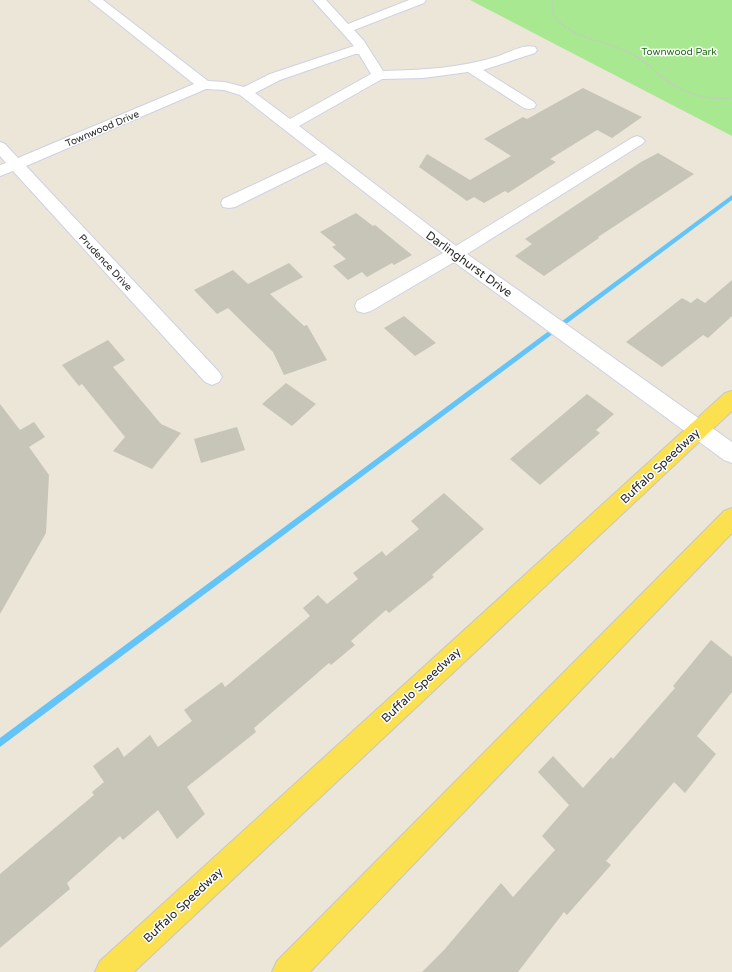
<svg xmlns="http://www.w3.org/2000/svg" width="732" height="972" font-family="'Varela Round',sans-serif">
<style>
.green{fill:#a8e891}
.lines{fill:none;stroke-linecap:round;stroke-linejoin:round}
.stream{fill:#64c4f7;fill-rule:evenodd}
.building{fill:#c7c4b8}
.minor-casing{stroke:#ced1e3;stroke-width:2}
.major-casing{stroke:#c7c7c7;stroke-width:2}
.path{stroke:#c7c7c7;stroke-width:1.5;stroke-dasharray:2 1.5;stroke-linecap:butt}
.minor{fill:#fff;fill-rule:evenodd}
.major{fill:#fbe050;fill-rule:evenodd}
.labels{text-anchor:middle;stroke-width:3;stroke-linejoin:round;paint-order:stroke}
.far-park-label{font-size:10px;fill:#1f6a14;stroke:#fff}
.far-street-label{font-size:10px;fill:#292929;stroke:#fff}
.street-label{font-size:12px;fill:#292929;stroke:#fff}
</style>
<rect width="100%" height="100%" fill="#ece6d9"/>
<!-- green -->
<path class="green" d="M 470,0 L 732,0 L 732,136 Z"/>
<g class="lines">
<!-- stream -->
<path class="stream" d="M 732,195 L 732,200 L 0,747 L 0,738 Z"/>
</g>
<!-- building -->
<path class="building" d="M 583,88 L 642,117 L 612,138 L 597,130 L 550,159 L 556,162 L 508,193 L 505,191 L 484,203 L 474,197 L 467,201 L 419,167 L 427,154 L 470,180 L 511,156 L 484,139 L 523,117 L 527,119 Z
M 658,153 L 694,174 L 598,237 L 599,238 L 544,276 L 515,256 L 532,244 L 525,239 L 641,162 Z
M 356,213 L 373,226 L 375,225 L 412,255 L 394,265 L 392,263 L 367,277 L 362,272 L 348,280 L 333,266 L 346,259 L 332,247 L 336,245 L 320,232 Z
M 289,263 L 303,277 L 270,294 L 304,326 L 307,325 L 327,360 L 284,375 L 273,352 L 228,308 L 217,314 L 194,290 L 233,270 L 248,284 Z
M 732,280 L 732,316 L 708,338 L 703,335 L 662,367 L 626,342 L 682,298 L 691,303 L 697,298 L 705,303 Z
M 404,316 L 436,343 L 415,356 L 384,328 Z
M 108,340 L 125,360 L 113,367 L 161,424 L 181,433 L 152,469 L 113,451 L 125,437 L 82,384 L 79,386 L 62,365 Z
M 286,383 L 316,404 L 292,426 L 262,404 Z
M 587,394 L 614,414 L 596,430 L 600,433 L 540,485 L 510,459 Z
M 0,404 L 20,430 L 34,422 L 45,437 L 29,447 L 49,475 L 46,533 L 0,614 Z
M 237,427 L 245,450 L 201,463 L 194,439 Z
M 444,493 L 484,529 L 432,575 L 434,577 L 389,613 L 386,610 L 351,641 L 355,645 L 331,665 L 329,663 L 254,728 L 256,732 L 187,787 L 205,814 L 177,839 L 158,810 L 123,840 L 120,836 L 67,883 L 70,889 L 0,948 L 0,874 L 94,795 L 92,792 L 104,782 L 93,766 L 118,747 L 124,757 L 150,735 L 158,747 L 192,721 L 184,710 L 222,682 L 225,687 L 310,616 L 303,608 L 318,595 L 327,604 L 358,579 L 353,573 L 382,551 L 386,556 L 419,529 L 411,521 Z
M 711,640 L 732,657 L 732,692 L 697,736 L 716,754 L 685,793 L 674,782 L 606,861 L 611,865 L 567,915 L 564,912 L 518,972 L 422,972 L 444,950 L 501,883 L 513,897 L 555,850 L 542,836 L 569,805 L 538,772 L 553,756 L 583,788 L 611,757 L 613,759 L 675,688 L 673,686 Z"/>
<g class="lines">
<defs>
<path id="minor" d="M 89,0 L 103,0 L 208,81 L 225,82 L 244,87 L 270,74 L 354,46 L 313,0 L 326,0 L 348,24 L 409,0 L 426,0 L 424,3 L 354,30 L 364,41 L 383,71 C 422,70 462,68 499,56 C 510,52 524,44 535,47 L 537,50 L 535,53 L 483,70 L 534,102 L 536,105 L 534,108 L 529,109 L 524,108 L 468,72 L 423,78 L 382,79 L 299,126 L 456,246 L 632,138 L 637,136 L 642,138 L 645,141 L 642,144 L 467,254 L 732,442 L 732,463 L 724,460 L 454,262 L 371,311 L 364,313 L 357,311 L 355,306 L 357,301 L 443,253 L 326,162 L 235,207 L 229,208 L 223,207 L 221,203 L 223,199 L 317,155 L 240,95 L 224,90 L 206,89 L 26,166 L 219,372 L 222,377 L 219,382 L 212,385 L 205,382 L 13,171 L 0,176 L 0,165 L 6,163 L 0,156 L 0,142 L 5,144 L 18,158 L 194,84 ZM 355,54 L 359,54 L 371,74 L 290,119 L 255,93 L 280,80 Z"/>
<path id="major" d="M 732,391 L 732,411 L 134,972 L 95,972 L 100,961 L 725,393 Z
M 732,508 L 732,533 L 310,972 L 272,972 L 277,961 L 724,511 Z"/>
</defs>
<!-- minor casing -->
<use href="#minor" class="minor-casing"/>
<!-- major casing -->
<use href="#major" class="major-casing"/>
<!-- path -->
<path class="path" d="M 553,0 C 553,7 551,15 557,20 C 576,38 603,41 626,51 C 640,57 650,67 661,76 C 682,93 706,101 732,98"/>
<!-- minor -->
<use href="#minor" class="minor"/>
<!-- major -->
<use href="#major" class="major"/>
</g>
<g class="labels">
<!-- far-park labels -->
<g class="far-park-label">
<text x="679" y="55">Townwood Park</text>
</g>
<!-- far-street labels -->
<g class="far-street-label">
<text transform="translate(102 128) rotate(-23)" y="4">Townwood Drive</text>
<text transform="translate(106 262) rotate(47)" y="4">Prudence Drive</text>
</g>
<!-- street labels -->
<g class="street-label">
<text transform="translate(469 264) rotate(36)" y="4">Darlinghurst Drive</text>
<text transform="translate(660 466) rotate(-43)" y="4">Buffalo Speedway</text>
<text transform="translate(421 685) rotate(-43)" y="4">Buffalo Speedway</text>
<text transform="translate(183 905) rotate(-43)" y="4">Buffalo Speedway</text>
</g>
</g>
</svg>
